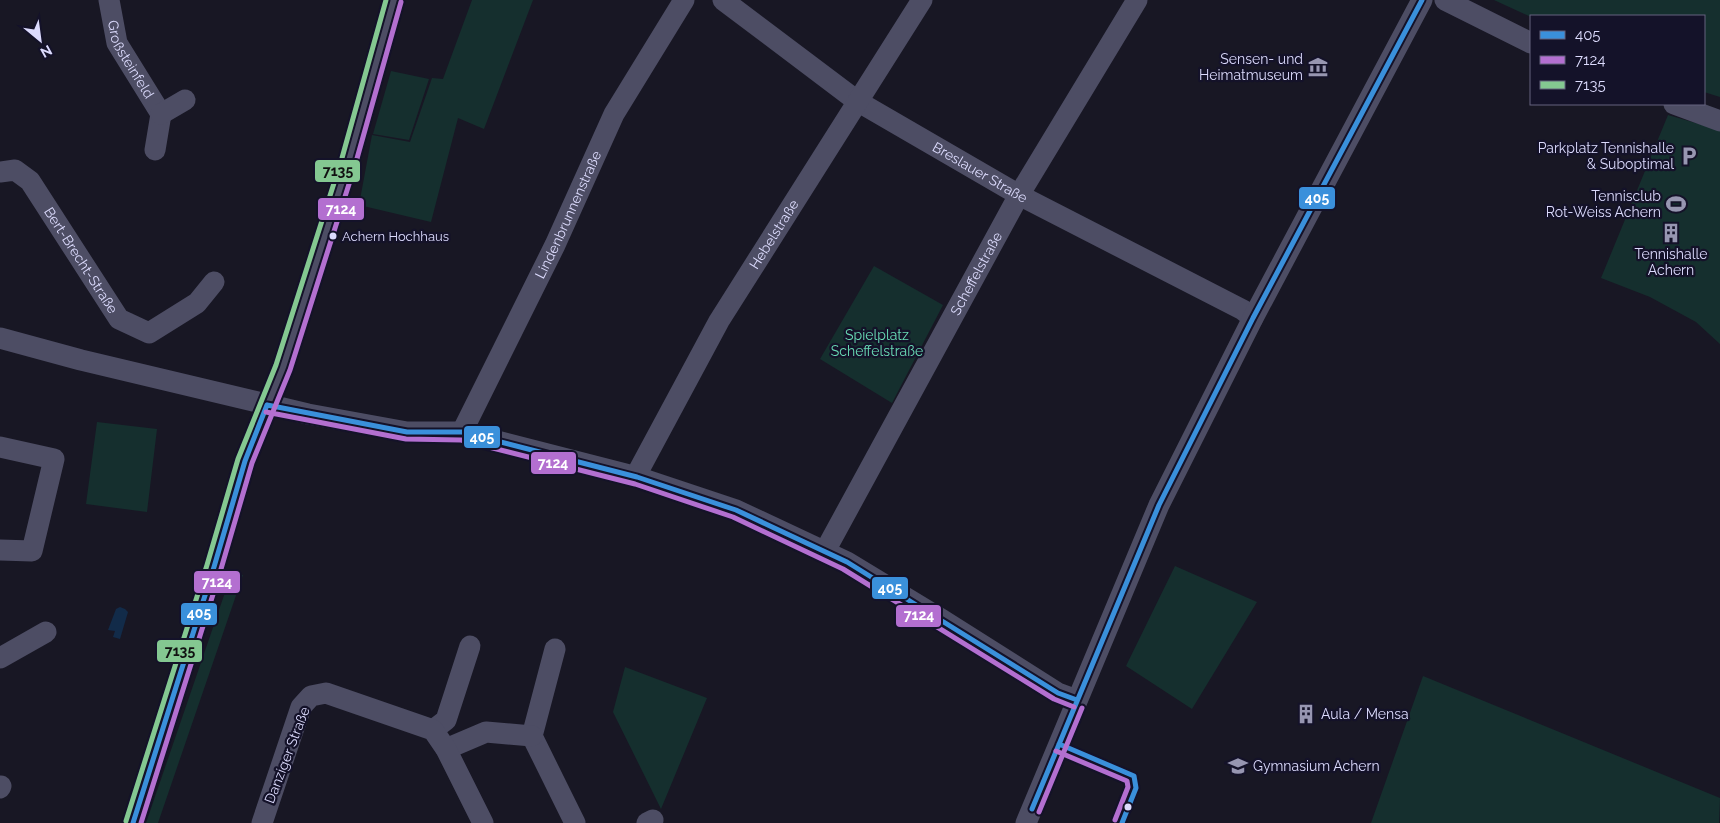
<svg xmlns="http://www.w3.org/2000/svg" width="1720" height="823" font-family="Raleway,sans-serif">
<style>
.green{fill:#152f2e}
.water{fill:#122b49}
.lines{fill:none;stroke-linecap:round;stroke-linejoin:round}
.minor{stroke:#4d4d64;stroke-width:21}
.bus-1-casing{stroke:#141229;stroke-width:9}
.bus-2-casing{stroke:#141229;stroke-width:9}
.bus-3-casing{stroke:#141229;stroke-width:9}
.bus-1{stroke:#3a90db;stroke-width:5}
.bus-2{stroke:#b36fd0;stroke-width:5}
.bus-3{stroke:#84c891;stroke-width:5}
.bus-dot{fill:#dcdbfd;stroke:#141229;stroke-width:2}
.labels{text-anchor:middle;stroke-width:4.5;stroke-linejoin:round;paint-order:stroke}
.bus-label{font-size:13px;fill:#dcdbfd;stroke:#141229;text-anchor:start}
.street-label{font-size:14px;fill:#dcdbfd;stroke:#141229}
.poi-label{font-size:14px;fill:#dcdbfd;stroke:#141229;text-anchor:end}
.park-label{font-size:14px;fill:#69dcb6;stroke:#141229}
.line-badge{stroke:#141229;stroke-width:2}
.badge-label{font-size:14px;text-anchor:middle;font-weight:bold;fill:#fff}
.pale-badge-label{font-size:14px;text-anchor:middle;font-weight:bold;fill:#111}
</style>
<rect width="100%" height="100%" fill="#181724"/>
<!-- green -->
<path class="green" d="M 472,0 L 533,0 L 484,129 L 458,118 L 431,222 L 359,205 L 372,135 L 410,142 L 432,78 L 443,79 Z
M 1494,0 L 1720,0 L 1720,97 L 1704,92 L 1704,16 L 1531,17 Z
M 391,71 L 429,79 L 409,140 L 373,134 Z
M 1668,115 L 1720,130 L 1720,344 L 1696,322 L 1650,297 L 1601,278 Z
M 874,266 L 943,305 L 892,403 L 820,359 Z
M 97,422 L 157,429 L 147,512 L 86,504 Z
M 1175,566 L 1257,602 L 1192,709 L 1126,666 Z
M 232,572 L 243,575 L 158,823 L 146,823 Z
M 625,667 L 707,698 L 661,809 L 613,712 Z
M 1423,676 L 1720,798 L 1719,823 L 1371,823 Z"/>
<!-- water -->
<path class="water" d="M 120,607 L 125,609 L 128,612 L 120,639 L 113,637 L 115,631 L 108,630 L 116,609 Z"/>
<g class="lines">
<!-- minor -->
<g class="minor">
<path id="s1" d="M 109,0 L 117,43 L 161,114 L 155,150"/>
<path id="s2" d="M 723,0 L 857,101 L 1019,195 L 1243,310 L 1253,318"/>
<path d="M 1445,0 L 1531,43"/>
<path d="M 1674,104 L 1720,121"/>
<path d="M 161,114 L 185,100"/>
<path id="s3" d="M 0,172 L 15,170 L 30,181 L 119,319 L 149,333 L 197,303 L 214,282"/>
<path d="M 0,338 L 81,360 L 308,414 L 407,432 L 462,432 L 637,477 L 736,510 L 847,562 L 941,619 L 1058,693 L 1077,700"/>
<path id="s4" d="M 462,432 L 555,245 L 614,114 L 684,0"/>
<path d="M 0,447 L 54,459 L 32,551 L 0,550"/>
<path id="s5" d="M 637,477 L 640,468 L 719,321 L 922,0"/>
<path id="s6" d="M 825,551 L 1019,195 L 1137,0"/>
<path d="M 555,649 L 532,736 L 575,823"/>
<path d="M 0,658 L 46,632"/>
<path d="M 433,730 L 446,720 L 470,646"/>
<path d="M 446,749 L 486,732 L 532,736"/>
<path d="M 0,788 L 1,786"/>
<path d="M 133,823 L 214,567 L 245,461 L 267,405 L 283,368 L 349,160 L 378,54 L 394,0"/>
<path d="M 262,823 L 301,707 L 311,696 L 326,693 L 433,730 L 446,749 L 483,823"/>
<path d="M 647,823 L 653,820"/>
<path d="M 1026,823 L 1159,505 L 1253,318 L 1422,0"/>
</g>
<defs>
<path id="bus-1" d="M 267,405 L 407,432 L 462,432 L 637,477 L 736,510 L 847,562 L 1058,693 L 1077,700
M 1059,744 L 1134,776 L 1136,788 L 1122,823
M 1032,809 L 1159,505 L 1253,318 L 1422,0
M 133,823 L 214,567 L 245,461 L 267,405"/>
<path id="bus-2" d="M 266,412 L 406,439 L 461,440 L 635,484 L 733,517 L 843,569 L 1054,699 L 1074,707
M 1056,751 L 1127,781 L 1128,787 L 1115,820
M 1039,812 L 1082,708
M 141,823 L 221,569 L 252,463 L 290,370 L 356,162 L 401,2"/>
<path id="bus-3" d="M 126,821 L 207,565 L 238,459 L 276,365 L 342,158 L 386,0"/>
</defs>
<!-- bus-1 casing -->
<use href="#bus-1" class="bus-1-casing"/>
<!-- bus-2 casing -->
<use href="#bus-2" class="bus-2-casing"/>
<!-- bus-3 casing -->
<use href="#bus-3" class="bus-3-casing"/>
<!-- bus-1 -->
<use href="#bus-1" class="bus-1"/>
<!-- bus-2 -->
<use href="#bus-2" class="bus-2"/>
<!-- bus-3 -->
<use href="#bus-3" class="bus-3"/>
</g>
<!-- icons -->
<defs>
<symbol id="museum-bare" viewBox="-9 -9 18 18"><path d="M0-6L6-3V-2H-6V-3ZM-5-1h2V3h-2ZM-1-1h2V3h-2ZM3-1h2V3H3ZM-6 4H6V6H-6Z" fill="#9796b1" stroke="#141229" stroke-width="2.5" paint-order="stroke"/></symbol>
<symbol id="parking-bare" viewBox="-9 -9 18 18"><path d="M-3.5-5.5H1a3.5 3.5 0 0 1 0 7H-1V5.5H-3.5ZM-1-3.4V-.6H.8a1.4 1.4 0 0 0 0-2.8Z" fill="#9796b1" stroke="#141229" stroke-width="2.5" paint-order="stroke"/></symbol>
<symbol id="stadium-bare" viewBox="-9 -9 18 18"><path d="M0-5a6.5 5 0 1 0 0 10a6.5 5 0 1 0 0-10ZM-3.5-1.8h7v3.6h-7Z" fill="#9796b1" stroke="#141229" stroke-width="2.5" paint-order="stroke"/></symbol>
<symbol id="building-bare" viewBox="-9 -9 18 18"><path d="M-4-6H4V6H1V3H-1V6H-4ZM-2.5-4.3h1.7v1.8h-1.7ZM.8-4.3h1.7v1.8H.8ZM-2.5-1h1.7V.8h-1.7ZM.8-1h1.7V.8H.8Z" fill="#9796b1" stroke="#141229" stroke-width="2.5" paint-order="stroke"/></symbol>
<symbol id="school-bare" viewBox="-9 -9 18 18"><path d="M0-5L7-2L0 1L-7-2ZM-4 1L0 2.5L4 1V4Q0 6-4 4Z" fill="#9796b1" stroke="#141229" stroke-width="2.5" paint-order="stroke"/></symbol>
</defs>
<g fill-rule="evenodd">
<use href="#museum-bare" x="1304" y="53" width="28" height="28"/>
<use href="#parking-bare" x="1675" y="142" width="28" height="28"/>
<use href="#stadium-bare" x="1662" y="190" width="28" height="28"/>
<use href="#building-bare" x="1657" y="219" width="28" height="28"/>
<use href="#building-bare" x="1292" y="700" width="28" height="28"/>
<use href="#school-bare" x="1224" y="752" width="28" height="28"/>
</g>
<!-- markers -->
<g class="bus-dot">
<circle cx="333" cy="236" r="4.5"/>
<circle cx="1128" cy="807" r="4.5"/>
</g>
<g class="labels">
<!-- bus labels -->
<g class="bus-label">
<text x="342" y="241">Achern Hochhaus</text>
</g>
<!-- street labels -->
<g class="street-label">
<text dy="5" stroke="none"><textPath href="#s1" startOffset="64">Großsteinfeld</textPath></text>
<text dy="5" stroke="none"><textPath href="#s2" startOffset="310">Breslauer Straße</textPath></text>
<text dy="5" stroke="none"><textPath href="#s4" startOffset="242">Lindenbrunnenstraße</textPath></text>
<text dy="5" stroke="none"><textPath href="#s5" startOffset="279">Hebelstraße</textPath></text>
<text dy="5" stroke="none"><textPath href="#s3" startOffset="128">Bert-Brecht-Straße</textPath></text>
<text dy="5" stroke="none"><textPath href="#s6" startOffset="316">Scheffelstraße</textPath></text>
<text transform="translate(287 755) rotate(-69)" y="5">Danziger Straße</text>
</g>
<!-- poi labels -->
<g class="poi-label">
<text x="1303" y="64">Sensen- und<tspan x="1303" dy="16">Heimatmuseum</tspan></text>
<text x="1674" y="153">Parkplatz Tennishalle<tspan x="1674" dy="16">&amp; Suboptimal</tspan></text>
<text x="1661" y="201">Tennisclub<tspan x="1661" dy="16">Rot-Weiss Achern</tspan></text>
<text x="1671" y="259" text-anchor="middle">Tennishalle<tspan x="1671" dy="16">Achern</tspan></text>
<text x="1321" y="719" text-anchor="start">Aula / Mensa</text>
<text x="1253" y="771" text-anchor="start">Gymnasium Achern</text>
</g>
<!-- park labels -->
<g class="park-label">
<text x="877" y="340">Spielplatz<tspan x="877" dy="16">Scheffelstraße</tspan></text>
</g>
</g>
<g class="line-badge">
<rect x="314" y="159" width="47" height="24" rx="5" fill="#84c891"/>
<rect x="1298" y="186" width="38" height="24" rx="5" fill="#3a90db"/>
<rect x="317" y="197" width="48" height="24" rx="5" fill="#b36fd0"/>
<rect x="463" y="425" width="38" height="24" rx="5" fill="#3a90db"/>
<rect x="530" y="451" width="47" height="24" rx="5" fill="#b36fd0"/>
<rect x="193" y="570" width="48" height="24" rx="5" fill="#b36fd0"/>
<rect x="871" y="576" width="38" height="24" rx="5" fill="#3a90db"/>
<rect x="180" y="602" width="38" height="24" rx="5" fill="#3a90db"/>
<rect x="895" y="604" width="47" height="24" rx="5" fill="#b36fd0"/>
<rect x="156" y="639" width="47" height="24" rx="5" fill="#84c891"/>
</g>
<g class="badge-label">
<text x="1317" y="203">405</text>
<text x="341" y="214">7124</text>
<text x="482" y="442">405</text>
<text x="553" y="468">7124</text>
<text x="217" y="587">7124</text>
<text x="890" y="593">405</text>
<text x="199" y="618">405</text>
<text x="919" y="620">7124</text>
</g>
<g class="pale-badge-label">
<text x="338" y="176">7135</text>
<text x="180" y="656">7135</text>
</g>
<!-- legend -->
<rect x="1530" y="15" width="175" height="90" fill="#141229" stroke="#64627e"/>
<rect x="1540" y="31" width="25" height="8" fill="#3a90db" stroke="#64627e"/>
<text x="1575" y="40" font-size="15" fill="#dcdbfd">405</text>
<rect x="1540" y="56" width="25" height="8" fill="#b36fd0" stroke="#64627e"/>
<text x="1575" y="65" font-size="15" fill="#dcdbfd">7124</text>
<rect x="1540" y="81" width="25" height="8" fill="#84c891" stroke="#64627e"/>
<text x="1575" y="90" font-size="15" fill="#dcdbfd">7135</text>
<!-- north arrow -->
<g transform="translate(40 40) rotate(151)" stroke="#141229" stroke-width="4" paint-order="stroke">
<path d="M0-4L9 19L0 12L-9 19Z" fill="#dcdbfd"/>
<text y="-8" font-size="14" font-weight="bold" text-anchor="middle" fill="#dcdbfd">N</text>
</g>
</svg>
